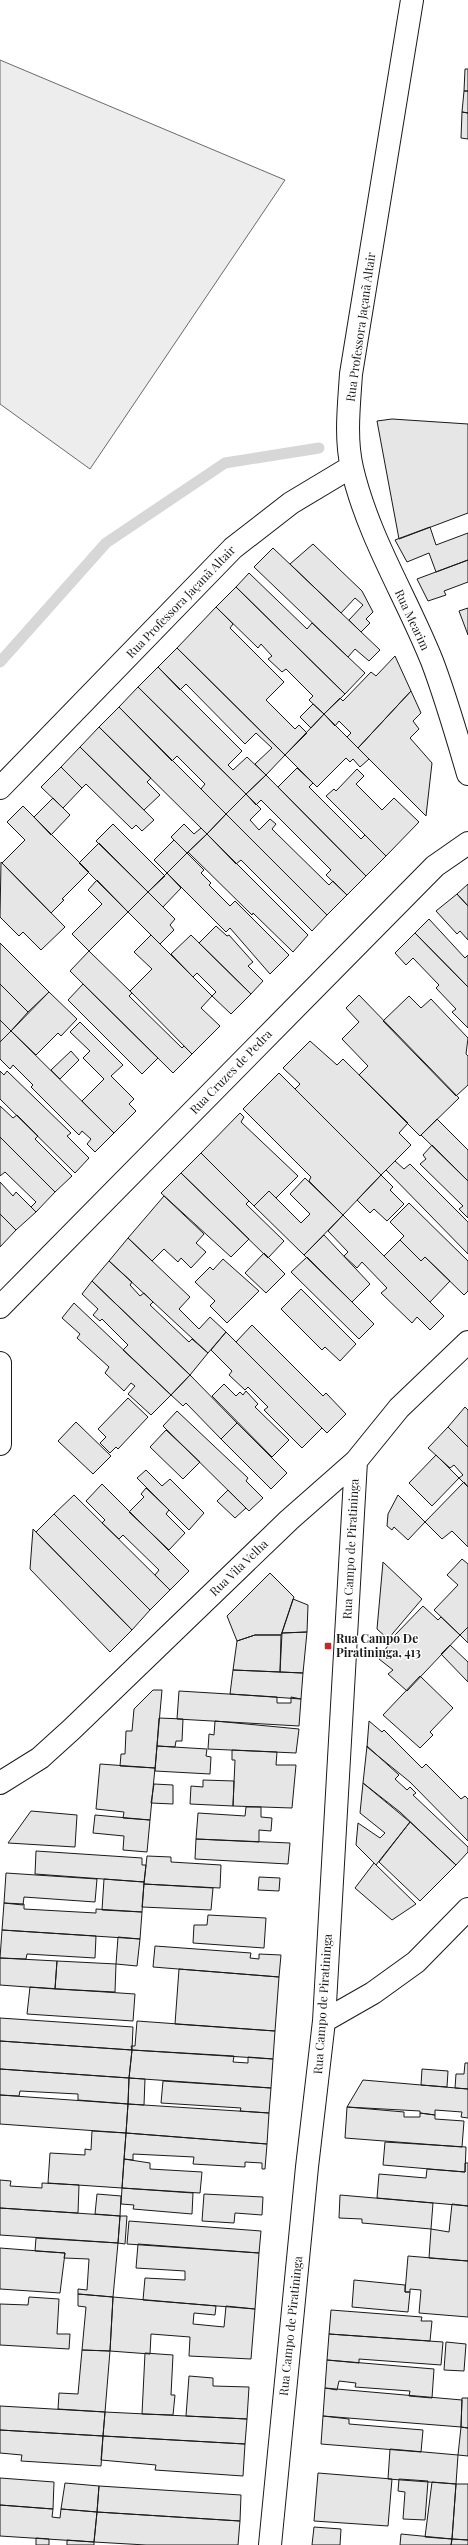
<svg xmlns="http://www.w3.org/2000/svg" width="468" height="2545" font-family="'Playfair Display',serif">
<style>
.green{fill:#ededed;stroke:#6a6a6a}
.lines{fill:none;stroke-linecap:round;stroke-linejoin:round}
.stream{stroke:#d7d7d7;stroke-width:11}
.building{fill:#e6e6e6;stroke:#1a1a1a}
.minor-casing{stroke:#1a1a1a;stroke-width:24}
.minor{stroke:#fff;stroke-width:22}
.poi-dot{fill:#c62828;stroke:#fff;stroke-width:1.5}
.labels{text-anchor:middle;stroke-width:3;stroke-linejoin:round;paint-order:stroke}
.street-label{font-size:12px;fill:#1a1a1a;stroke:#fff}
.poi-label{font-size:12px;font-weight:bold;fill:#1a1a1a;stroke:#fff;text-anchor:start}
</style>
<rect width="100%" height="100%" fill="#fff"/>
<!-- green -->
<path class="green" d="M 0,60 L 285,180 L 90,469 L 0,404 Z"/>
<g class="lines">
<!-- stream -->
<path class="stream" d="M 0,662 L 106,543 L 225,463 L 319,448"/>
</g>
<!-- building -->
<path class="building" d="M 465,69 L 468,69 L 468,91 L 464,91 Z
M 464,91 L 468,91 L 468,113 L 462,112 Z
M 462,112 L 468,113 L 468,139 L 461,138 Z
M 392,419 L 468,424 L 468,513 L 399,539 L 377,421 Z
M 430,527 L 436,545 L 468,533 L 468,560 L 436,572 L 429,553 L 407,562 L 395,540 Z
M 313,544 L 362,591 L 373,612 L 366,619 L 370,623 L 361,632 L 349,620 L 363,605 L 355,598 L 341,613 L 290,564 Z
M 273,548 L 380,650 L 369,661 L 355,649 L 348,657 L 254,567 Z
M 468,560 L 468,582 L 444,591 L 446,595 L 428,601 L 417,579 Z
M 249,573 L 307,629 L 312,623 L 365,673 L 345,694 L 236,587 Z
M 236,587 L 345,694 L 324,714 L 309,700 L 313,696 L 286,669 L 282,672 L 268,659 L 272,656 L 261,644 L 258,648 L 216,607 Z
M 216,607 L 233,624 L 230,628 L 284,682 L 266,700 L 295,729 L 299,725 L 307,733 L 285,755 L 177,648 Z
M 468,608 L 468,635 L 459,611 Z
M 177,648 L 285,755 L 266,775 L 255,764 L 272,748 L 256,733 L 245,744 L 186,684 L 180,690 L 158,667 Z
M 395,656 L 411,691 L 358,748 L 347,737 L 351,733 L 339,721 L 335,726 L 324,714 L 340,698 L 343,701 L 371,672 L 376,676 Z
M 158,667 L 242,751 L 228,765 L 233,770 L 247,757 L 266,775 L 246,794 L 138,687 Z
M 138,687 L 246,794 L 226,814 L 201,789 L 205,784 L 177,756 L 172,761 L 119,707 Z
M 411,691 L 421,713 L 413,721 L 419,729 L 410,738 L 432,763 L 426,816 L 358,748 Z
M 313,704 L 324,714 L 311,728 L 300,717 Z
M 119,707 L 226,814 L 207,834 L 99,727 Z
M 324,714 L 369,759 L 360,767 L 353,759 L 350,762 L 346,758 L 317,787 L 285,755 Z
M 99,727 L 151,778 L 147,782 L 160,795 L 144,810 L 80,747 Z
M 80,747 L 154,820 L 142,831 L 136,825 L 132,829 L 86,784 L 82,788 L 61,767 Z
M 61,767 L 82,788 L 63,808 L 41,787 Z
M 297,768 L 313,783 L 309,787 L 361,839 L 365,835 L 386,856 L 366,876 L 278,787 Z
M 357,769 L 364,776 L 356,784 L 382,810 L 394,798 L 419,822 L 386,856 L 326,796 L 334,789 L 336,791 Z
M 266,775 L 366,876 L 347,895 L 326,875 L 331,870 L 261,800 L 256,805 L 246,794 Z
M 246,794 L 261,809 L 250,820 L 259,830 L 270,819 L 276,824 L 272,829 L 329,885 L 333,881 L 347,895 L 327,915 L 226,814 Z
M 53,798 L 70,815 L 51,835 L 34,817 Z
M 23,806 L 89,872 L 62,899 L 64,900 L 51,913 L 2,863 L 25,840 L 7,822 Z
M 226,814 L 327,915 L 312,931 L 241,860 L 236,864 L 207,834 Z
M 113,824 L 165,876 L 148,892 L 96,841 Z
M 184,824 L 194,834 L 201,828 L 207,834 L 187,853 L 171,837 Z
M 207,834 L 308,935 L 293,952 L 253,913 L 252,915 L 188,852 Z
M 174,840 L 187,853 L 167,873 L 154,860 Z
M 99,843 L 148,892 L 128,912 L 79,863 Z
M 187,853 L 204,870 L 201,873 L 211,883 L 209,885 L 230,906 L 235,901 L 289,955 L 270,974 L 230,928 L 226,932 L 167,873 Z
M 1,862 L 65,927 L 41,950 L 23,932 L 19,936 L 0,917 Z
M 167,873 L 181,888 L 163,907 L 148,892 Z
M 97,880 L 128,912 L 89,951 L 72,934 L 102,904 L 88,890 Z
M 468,884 L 468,906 L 457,894 Z
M 148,892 L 175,919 L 170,925 L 174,930 L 160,944 L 128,912 Z
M 457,894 L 468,906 L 468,940 L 460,931 L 457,934 L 436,911 Z
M 429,919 L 465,958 L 468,955 L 468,987 L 415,933 Z
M 216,926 L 227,936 L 229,935 L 253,962 L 248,966 L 263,981 L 251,994 L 199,943 Z
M 415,933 L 468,987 L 468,1028 L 452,1012 L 456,1009 L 436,988 L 439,985 L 413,958 L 406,965 L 395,953 Z
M 151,935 L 212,996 L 201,1008 L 220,1026 L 192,1054 L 130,991 L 152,969 L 134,952 Z
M 191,935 L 251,994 L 231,1014 L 212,996 L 216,992 L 197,973 L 193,977 L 171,954 Z
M 0,943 L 49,992 L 28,1012 L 0,984 Z
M 89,951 L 132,993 L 129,996 L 182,1048 L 184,1046 L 192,1054 L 173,1073 L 70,971 Z
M 0,984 L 28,1012 L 11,1031 L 0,1020 Z
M 83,984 L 158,1058 L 142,1074 L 68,1000 Z
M 49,992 L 77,1019 L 61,1036 L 58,1033 L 36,1055 L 11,1031 Z
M 359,995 L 459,1098 L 420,1136 L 359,1075 L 368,1066 L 342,1039 L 359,1022 L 346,1008 Z
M 409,996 L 421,1008 L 431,999 L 468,1038 L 466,1054 L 468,1056 L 468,1085 L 456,1096 L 383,1021 Z
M 0,1020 L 11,1031 L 0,1042 Z
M 80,1022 L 123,1065 L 111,1076 L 134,1099 L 129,1104 L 136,1111 L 114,1133 L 82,1101 L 104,1079 L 83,1058 L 90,1051 L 70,1032 Z
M 11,1031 L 114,1133 L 95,1152 L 87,1144 L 91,1139 L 82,1131 L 79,1135 L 31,1087 L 33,1085 L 13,1065 L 10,1069 L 0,1059 L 0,1042 Z
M 310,1041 L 337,1065 L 343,1059 L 408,1123 L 399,1133 L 411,1145 L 381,1175 L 295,1089 L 300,1084 L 283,1068 Z
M 71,1051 L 79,1060 L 60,1079 L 51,1070 Z
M 0,1071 L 4,1075 L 7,1071 L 71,1133 L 67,1136 L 89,1158 L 75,1173 L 0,1099 Z
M 279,1073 L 381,1175 L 343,1215 L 309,1181 L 311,1177 L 243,1109 Z
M 0,1106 L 13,1118 L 17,1115 L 38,1136 L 35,1139 L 72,1176 L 55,1192 L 0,1137 Z
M 240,1113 L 244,1117 L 241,1122 L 298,1176 L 276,1198 L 269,1191 L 254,1206 L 201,1153 Z
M 437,1119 L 468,1150 L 468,1181 L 421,1135 Z
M 0,1137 L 55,1192 L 36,1212 L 31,1207 L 36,1202 L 5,1172 L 0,1176 Z
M 432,1145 L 468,1181 L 468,1218 L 459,1209 L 463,1206 L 420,1164 L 426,1159 L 423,1155 Z
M 201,1153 L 249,1201 L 246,1204 L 284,1241 L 268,1258 L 181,1173 Z
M 395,1161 L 404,1169 L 410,1164 L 468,1222 L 468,1254 L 386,1170 Z
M 181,1173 L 249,1239 L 231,1257 L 161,1193 Z
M 381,1175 L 393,1187 L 390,1190 L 404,1204 L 387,1221 L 374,1209 L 370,1213 L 357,1200 Z
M 305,1178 L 343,1215 L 304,1255 L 254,1206 L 269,1191 L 301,1223 L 310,1214 L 290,1194 Z
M 0,1182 L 13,1196 L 16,1192 L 36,1212 L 16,1230 L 0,1214 Z
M 164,1196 L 204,1234 L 196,1243 L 206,1252 L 191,1268 L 181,1258 L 178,1262 L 164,1249 L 152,1261 L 128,1238 Z
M 409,1203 L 468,1261 L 468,1291 L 464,1295 L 425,1257 L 421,1261 L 400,1240 L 404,1236 L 390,1222 Z
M 0,1214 L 16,1230 L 0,1247 Z
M 343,1215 L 444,1316 L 430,1330 L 417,1317 L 412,1323 L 381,1293 L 387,1288 L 362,1262 L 357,1268 L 344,1256 L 348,1252 L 328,1231 Z
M 324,1235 L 370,1284 L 352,1302 L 304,1255 Z
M 128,1238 L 190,1297 L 179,1309 L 199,1329 L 210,1317 L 226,1332 L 208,1353 L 109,1261 Z
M 400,1240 L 421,1261 L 425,1257 L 450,1281 L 430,1302 L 384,1256 Z
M 264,1253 L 285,1274 L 266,1293 L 245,1273 Z
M 307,1257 L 374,1324 L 359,1339 L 291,1272 Z
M 223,1259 L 259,1291 L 227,1323 L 210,1306 L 215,1301 L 195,1282 L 210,1267 L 213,1270 Z
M 109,1261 L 132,1282 L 130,1285 L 140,1296 L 144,1293 L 153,1302 L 150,1305 L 189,1342 L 192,1339 L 208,1353 L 190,1375 L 92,1281 Z
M 92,1281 L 190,1375 L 171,1395 L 123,1350 L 128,1345 L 102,1319 L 100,1321 L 93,1315 L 98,1309 L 82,1294 Z
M 301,1289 L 356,1344 L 340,1361 L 325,1347 L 322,1350 L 281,1309 Z
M 74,1303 L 171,1395 L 151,1415 L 128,1394 L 135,1386 L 131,1383 L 124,1391 L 105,1373 L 109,1367 L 77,1338 L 80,1334 L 62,1318 Z
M 252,1325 L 323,1396 L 326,1393 L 346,1414 L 327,1433 L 236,1342 Z
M 226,1332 L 322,1428 L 302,1448 L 264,1410 L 268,1407 L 248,1387 L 245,1390 L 229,1375 L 232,1371 L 211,1350 Z
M 190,1375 L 237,1423 L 221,1439 L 186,1403 L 183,1406 L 171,1395 Z
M 224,1384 L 236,1396 L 240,1392 L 243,1395 L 246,1391 L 258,1404 L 255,1407 L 289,1440 L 272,1457 L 212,1396 Z
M 128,1398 L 148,1417 L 118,1449 L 116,1447 L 110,1453 L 100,1443 L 106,1437 L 98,1429 Z
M 465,1407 L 468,1410 L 468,1447 L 448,1427 Z
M 177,1411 L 248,1478 L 246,1481 L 263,1498 L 249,1511 L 163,1426 Z
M 76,1422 L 111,1456 L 93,1474 L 58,1441 Z
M 237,1423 L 287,1473 L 271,1489 L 221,1439 Z
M 448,1427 L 468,1447 L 468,1487 L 459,1478 L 463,1475 L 454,1465 L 450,1468 L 428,1448 Z
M 166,1430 L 200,1462 L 183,1479 L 150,1447 Z
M 436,1455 L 459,1478 L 432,1506 L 409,1483 Z
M 146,1470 L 162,1486 L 170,1479 L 204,1513 L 189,1530 L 137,1478 Z
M 464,1482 L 468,1487 L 468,1547 L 452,1531 L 442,1539 L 425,1522 Z
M 102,1484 L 189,1571 L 170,1590 L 155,1575 L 159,1570 L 123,1535 L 119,1539 L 102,1523 L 105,1520 L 86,1501 Z
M 146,1488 L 169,1510 L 166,1514 L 185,1533 L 169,1550 L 129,1512 L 144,1497 L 141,1494 Z
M 228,1490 L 246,1508 L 235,1518 L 217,1501 Z
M 74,1495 L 170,1590 L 150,1610 L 54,1514 Z
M 398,1495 L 425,1522 L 408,1540 L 394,1527 L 392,1530 L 387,1526 L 388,1514 Z
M 54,1514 L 150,1610 L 132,1630 L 36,1532 Z
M 33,1529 L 132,1630 L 110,1652 L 30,1569 Z
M 462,1559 L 468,1564 L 468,1627 L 460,1635 L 434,1610 L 458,1585 L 447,1575 Z
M 383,1562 L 422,1599 L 388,1639 L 377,1629 Z
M 270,1573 L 294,1597 L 281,1635 L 255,1635 L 237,1641 L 227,1616 Z
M 293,1599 L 308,1605 L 307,1632 L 282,1633 Z
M 423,1606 L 438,1620 L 441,1617 L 460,1635 L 407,1691 L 388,1674 L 393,1670 L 379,1659 L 395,1635 Z
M 468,1627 L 468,1643 L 460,1635 Z
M 307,1632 L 303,1673 L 280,1672 L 282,1633 Z
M 255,1635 L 281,1635 L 280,1672 L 233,1670 L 237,1641 Z
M 450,1645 L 468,1662 L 468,1682 L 441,1654 Z
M 233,1670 L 303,1673 L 301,1699 L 230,1694 Z
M 420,1676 L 453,1708 L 430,1732 L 433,1735 L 420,1748 L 383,1715 Z
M 153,1690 L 162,1690 L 155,1768 L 120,1766 L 121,1754 L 125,1754 L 126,1731 L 132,1731 L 134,1709 Z
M 179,1691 L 277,1697 L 277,1703 L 291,1703 L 291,1697 L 301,1699 L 299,1726 L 177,1719 Z
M 159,1718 L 183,1719 L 182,1741 L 176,1741 L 175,1747 L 157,1746 Z
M 215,1721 L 299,1729 L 296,1753 L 208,1749 L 209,1734 L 214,1735 Z
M 369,1721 L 382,1732 L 384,1730 L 422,1768 L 426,1764 L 461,1799 L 465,1796 L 468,1799 L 468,1841 L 410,1782 L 367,1747 Z
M 157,1746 L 207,1749 L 206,1756 L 211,1757 L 210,1774 L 155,1771 Z
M 367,1746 L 399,1775 L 395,1779 L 407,1790 L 410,1787 L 416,1793 L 413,1795 L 468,1847 L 468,1852 L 456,1865 L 400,1812 L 363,1783 Z
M 232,1750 L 277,1752 L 276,1765 L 296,1765 L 292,1808 L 233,1806 L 235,1760 L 232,1760 Z
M 100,1764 L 155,1768 L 150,1820 L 123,1818 L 124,1812 L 96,1809 Z
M 203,1780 L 234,1781 L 233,1806 L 190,1804 L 191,1786 L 203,1787 Z
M 363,1783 L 410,1822 L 376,1865 L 356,1845 L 358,1823 L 380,1838 L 385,1833 L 360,1813 Z
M 154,1784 L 173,1785 L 173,1804 L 151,1803 Z
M 246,1807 L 261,1807 L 261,1817 L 272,1818 L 271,1831 L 259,1830 L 259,1842 L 196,1839 L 198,1813 L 245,1816 Z
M 31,1811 L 77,1815 L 75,1847 L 8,1843 Z
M 95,1815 L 150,1820 L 147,1852 L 123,1850 L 124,1836 L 93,1833 Z
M 410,1822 L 456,1865 L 420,1901 L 379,1862 Z
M 196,1839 L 290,1843 L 288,1864 L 195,1859 Z
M 36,1851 L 142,1858 L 142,1865 L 146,1865 L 144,1882 L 35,1874 Z
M 147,1856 L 171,1857 L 171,1862 L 221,1865 L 220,1888 L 144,1884 Z
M 374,1863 L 416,1904 L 392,1920 L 355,1888 Z
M 6,1873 L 97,1879 L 95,1902 L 24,1897 L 23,1905 L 4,1903 Z
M 259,1877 L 280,1878 L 279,1891 L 258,1890 Z
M 104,1879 L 144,1882 L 142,1912 L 102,1910 Z
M 144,1884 L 213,1888 L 211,1910 L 142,1907 Z
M 4,1903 L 24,1904 L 24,1909 L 96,1913 L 96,1909 L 142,1912 L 140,1939 L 2,1930 Z
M 208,1915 L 266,1918 L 264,1948 L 193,1943 L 194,1925 L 207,1925 Z
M 2,1930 L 96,1936 L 95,1958 L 27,1954 L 26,1959 L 0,1958 Z
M 118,1937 L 140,1939 L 137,1966 L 116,1964 Z
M 155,1946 L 251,1953 L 250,1958 L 259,1959 L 259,1954 L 281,1955 L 279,1977 L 153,1967 Z
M 0,1958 L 57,1961 L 55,1989 L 0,1985 Z
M 57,1961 L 116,1964 L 115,1992 L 55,1989 Z
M 179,1969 L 279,1977 L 275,2031 L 175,2024 Z
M 30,1987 L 135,1994 L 133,2021 L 27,2014 Z
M 0,2018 L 133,2027 L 132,2050 L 0,2041 Z
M 137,2021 L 275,2031 L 273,2059 L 132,2050 L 131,2046 L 135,2046 Z
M 0,2041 L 132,2050 L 129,2078 L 0,2069 Z
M 132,2050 L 234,2056 L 233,2062 L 248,2063 L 248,2057 L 273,2059 L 271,2088 L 129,2078 Z
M 465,2063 L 468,2063 L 468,2089 L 455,2088 L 456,2074 L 464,2074 Z
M 0,2069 L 129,2078 L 128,2104 L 78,2100 L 78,2094 L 20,2091 L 19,2096 L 0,2095 Z
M 422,2069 L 448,2071 L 447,2087 L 421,2085 Z
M 129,2078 L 145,2079 L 144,2105 L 128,2104 Z
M 363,2080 L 468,2089 L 468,2118 L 461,2117 L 462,2112 L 435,2110 L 435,2115 L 420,2113 L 420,2111 L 347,2107 Z
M 163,2081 L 271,2088 L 269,2113 L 240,2111 L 241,2108 L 161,2103 Z
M 0,2095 L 128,2104 L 126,2133 L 0,2124 Z
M 128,2104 L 269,2113 L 267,2144 L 126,2133 Z
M 347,2107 L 404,2112 L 404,2117 L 420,2117 L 420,2113 L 435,2115 L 435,2119 L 464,2121 L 462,2147 L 345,2138 Z
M 92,2131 L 126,2133 L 122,2188 L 48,2183 L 50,2153 L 85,2155 L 85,2149 L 91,2150 Z
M 126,2133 L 267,2144 L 265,2169 L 262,2169 L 262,2163 L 245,2162 L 245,2167 L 193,2164 L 194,2157 L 133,2154 L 133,2160 L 124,2159 Z
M 385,2142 L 466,2147 L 465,2172 L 383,2165 Z
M 124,2159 L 150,2163 L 150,2169 L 202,2172 L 200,2193 L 122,2188 Z
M 465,2163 L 468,2163 L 468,2206 L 377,2198 L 379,2174 L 426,2178 L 427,2169 L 465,2172 Z
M 0,2180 L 11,2181 L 10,2186 L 42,2188 L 42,2183 L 79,2185 L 78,2213 L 0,2208 Z
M 122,2188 L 193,2193 L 192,2214 L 133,2209 L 134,2205 L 121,2204 Z
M 97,2194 L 121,2196 L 120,2216 L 95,2214 Z
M 204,2194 L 263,2197 L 262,2215 L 235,2213 L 234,2223 L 202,2221 Z
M 340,2195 L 433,2203 L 431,2229 L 362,2223 L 362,2219 L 339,2218 Z
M 452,2204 L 468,2206 L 468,2261 L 429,2258 L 431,2229 L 449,2232 Z
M 0,2208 L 120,2216 L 118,2243 L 0,2235 Z
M 120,2216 L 127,2216 L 125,2244 L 118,2243 Z
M 129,2221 L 261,2231 L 259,2253 L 127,2244 Z
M 36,2238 L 118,2243 L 113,2297 L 78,2294 L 78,2289 L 87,2290 L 89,2259 L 64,2258 L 65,2253 L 35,2251 Z
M 138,2244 L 259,2253 L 255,2309 L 143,2300 L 145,2278 L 185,2280 L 185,2271 L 136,2268 Z
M 0,2248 L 65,2253 L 60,2293 L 0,2289 Z
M 408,2256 L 468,2261 L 468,2317 L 419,2313 L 421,2290 L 410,2289 L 410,2292 L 405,2292 Z
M 354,2280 L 405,2285 L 405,2292 L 410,2292 L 408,2312 L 352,2307 Z
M 78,2294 L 113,2297 L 110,2351 L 82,2350 L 86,2307 L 78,2306 Z
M 29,2297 L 59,2299 L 57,2334 L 70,2334 L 69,2349 L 0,2345 L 0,2304 L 28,2305 Z
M 113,2297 L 216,2306 L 215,2315 L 194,2313 L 193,2324 L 224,2327 L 226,2306 L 255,2309 L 251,2359 L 189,2356 L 190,2337 L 151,2334 L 150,2354 L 110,2351 Z
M 331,2310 L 422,2317 L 421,2321 L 432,2321 L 430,2341 L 329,2334 Z
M 329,2334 L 443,2342 L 441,2365 L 359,2359 L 359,2363 L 327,2360 Z
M 446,2342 L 466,2344 L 464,2371 L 444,2370 Z
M 82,2350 L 110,2351 L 105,2412 L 58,2409 L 59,2393 L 78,2394 Z
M 145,2353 L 173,2355 L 171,2395 L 175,2395 L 173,2415 L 142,2414 Z
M 327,2360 L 434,2369 L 432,2398 L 409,2396 L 410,2391 L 355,2387 L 356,2383 L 339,2381 L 337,2390 L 325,2388 Z
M 189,2376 L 213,2378 L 213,2386 L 249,2387 L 247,2419 L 186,2416 Z
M 325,2388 L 462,2400 L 461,2427 L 323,2416 Z
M 462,2398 L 468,2398 L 468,2428 L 461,2427 Z
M 0,2406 L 105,2412 L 103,2436 L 0,2430 Z
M 105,2412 L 247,2419 L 245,2444 L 103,2436 Z
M 323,2416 L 349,2419 L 349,2424 L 423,2430 L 421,2452 L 321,2444 Z
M 461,2427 L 468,2428 L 468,2456 L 458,2455 Z
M 0,2430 L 103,2436 L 101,2466 L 21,2461 L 22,2455 L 0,2453 Z
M 103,2436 L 245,2444 L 243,2476 L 155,2470 L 156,2465 L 101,2460 Z
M 390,2449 L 458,2455 L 456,2484 L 388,2479 Z
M 318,2473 L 392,2479 L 388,2526 L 314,2521 Z
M 0,2478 L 54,2482 L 53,2509 L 0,2505 Z
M 399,2479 L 428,2481 L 425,2520 L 403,2519 L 405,2492 L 398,2491 Z
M 432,2482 L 456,2484 L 452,2539 L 425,2537 Z
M 65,2483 L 99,2486 L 97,2512 L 61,2509 Z
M 456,2484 L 468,2484 L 468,2540 L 452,2539 Z
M 99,2486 L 241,2495 L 240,2521 L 97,2512 Z
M 0,2505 L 53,2509 L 52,2517 L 60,2518 L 61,2509 L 97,2512 L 94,2542 L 0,2536 Z
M 97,2512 L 240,2521 L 238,2545 L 146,2545 L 94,2542 Z
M 314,2527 L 341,2529 L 340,2545 L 312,2545 Z
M 401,2534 L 452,2539 L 451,2545 L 400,2545 Z
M 36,2538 L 49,2539 L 49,2545 L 36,2545 Z
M 452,2539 L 468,2540 L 468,2545 L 451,2545 Z
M 67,2540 L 94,2542 L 94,2545 L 67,2545 Z"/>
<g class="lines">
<defs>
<path id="minor" d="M 412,0 L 351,374 C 349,405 345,438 352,468 C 368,537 406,596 432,661 C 446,698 457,736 468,774
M 0,788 L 233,548 L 291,503 L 351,467
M 0,1307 L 435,866 L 468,843
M 0,1363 L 0,1444
M 0,1783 L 40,1758 L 72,1729 L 289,1520 L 356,1461 L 399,1408 L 468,1342
M 324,2021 L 373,1993 L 416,1962 L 468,1909
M 270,2545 L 307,2167 L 324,2021 L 356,1461"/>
</defs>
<!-- minor casing -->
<use href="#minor" class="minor-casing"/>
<!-- minor -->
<use href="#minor" class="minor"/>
</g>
<!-- markers -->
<rect class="poi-dot" x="324" y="1642" width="8" height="8" rx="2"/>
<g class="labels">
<!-- street labels -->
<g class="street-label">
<text transform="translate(361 327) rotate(-82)" y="4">Rua Professora Jaçanã Altair</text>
<text transform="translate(181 602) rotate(-46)" y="4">Rua Professora Jaçanã Altair</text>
<text transform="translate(412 620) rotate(65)" y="4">Rua Mearim</text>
<text transform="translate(231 1072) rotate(-46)" y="4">Rua Cruzes de Pedra</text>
<text transform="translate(351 1549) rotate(-87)" y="4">Rua Campo de Piratininga</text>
<text transform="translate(239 1568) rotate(-44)" y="4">Rua Vila Velha</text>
<text transform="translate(323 2004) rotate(-86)" y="4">Rua Campo de Piratininga</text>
<text transform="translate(291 2326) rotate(-84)" y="4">Rua Campo de Piratininga</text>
</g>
<!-- poi labels -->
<g class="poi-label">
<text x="336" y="1643">Rua Campo De<tspan x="336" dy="14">Piratininga, 413</tspan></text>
</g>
</g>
</svg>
